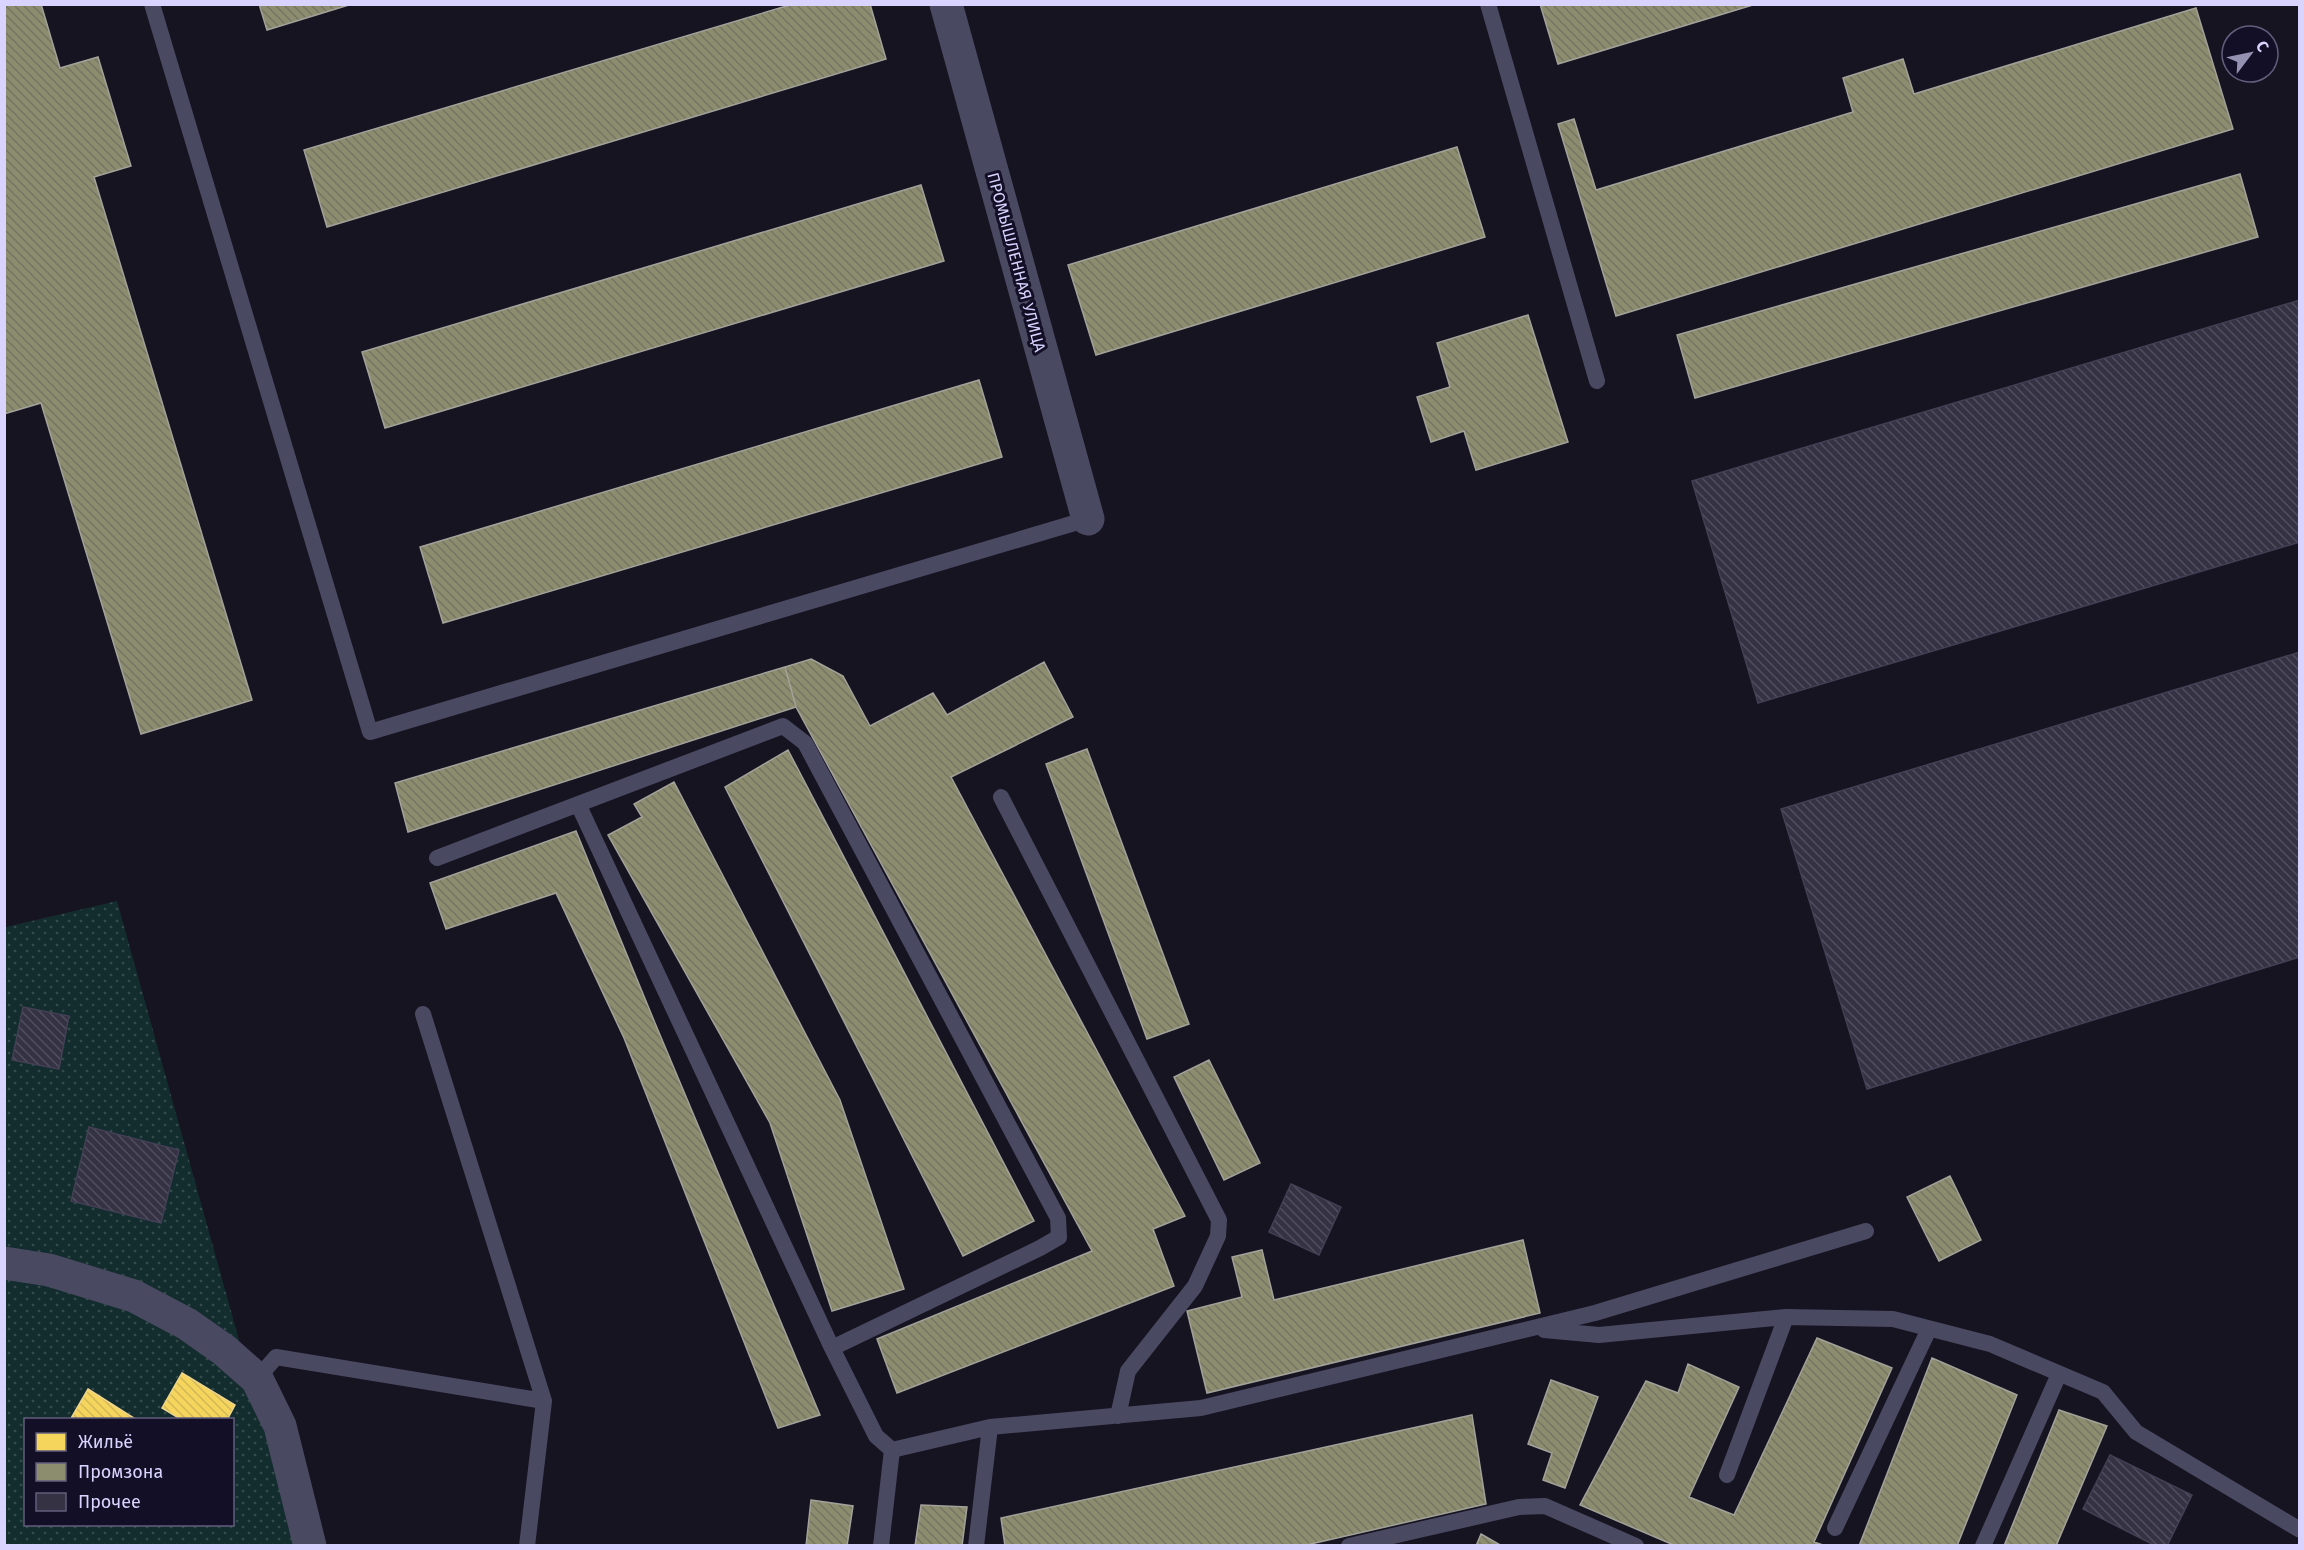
<svg xmlns="http://www.w3.org/2000/svg" width="2304" height="1550" font-family="'Fira Sans',sans-serif">
<style>
.green{fill:url(#green-dots);fill-rule:evenodd}
.homes{fill:url(#homes-back-hatch);stroke:#edd58d;stroke-width:1.5}
.industry{fill:url(#industry-back-hatch);stroke:#a3a29a;stroke-width:1.5}
.building{fill:url(#building-back-hatch);stroke:#433f54;stroke-width:1.5}
.lines{fill:none;stroke-linecap:round;stroke-linejoin:round}
.lane{stroke:#4a4962;stroke-width:16}
.street{stroke:#4a4962;stroke-width:33}
.labels{text-anchor:middle;stroke-width:6;stroke-linejoin:round;paint-order:stroke}
.street-label{font-size:16px;fill:#d9d4ff;stroke:#130f26}
</style>
<defs>
<pattern id="green-dots" width="8" height="8" patternUnits="userSpaceOnUse" patternTransform="scale(1.5)"><rect width="8" height="8" fill="#132c2d"/><path d="M2 2h.1M6 6h.1" fill="none" stroke="#354a4c" stroke-width="1.8" stroke-linecap="round"/></pattern>
<pattern id="homes-back-hatch" width="6" height="6" patternUnits="userSpaceOnUse" patternTransform="scale(1.5)"><rect width="6" height="6" fill="#f6d55c"/><path d="M-1 5l2 2M0 0l6 6M5-1l2 2" fill="none" stroke="#d2b759"/></pattern>
<pattern id="industry-back-hatch" width="6" height="6" patternUnits="userSpaceOnUse" patternTransform="scale(1.5)"><rect width="6" height="6" fill="#8c8c6e"/><path d="M-1 5l2 2M0 0l6 6M5-1l2 2" fill="none" stroke="#767564"/></pattern>
<pattern id="building-back-hatch" width="6" height="6" patternUnits="userSpaceOnUse" patternTransform="scale(1.5)"><rect width="6" height="6" fill="#343243"/><path d="M-1 5l2 2M0 0l6 6M5-1l2 2" fill="none" stroke="#514f5f"/></pattern>
</defs>
<rect width="100%" height="100%" fill="#161421"/>
<!-- green -->
<path class="green" d="M 117,901 L 296,1545 L 5,1545 L 4,923 L 6,927 ZM 26,1420 L 232,1420 L 232,1524 L 26,1524 Z"/>
<!-- homes -->
<path class="homes" d="M 182,1373 L 235,1405 L 227,1420 L 182,1420 L 162,1408 Z
M 88,1389 L 137,1420 L 70,1420 Z"/>
<!-- industry -->
<path class="industry" d="M 4,4 L 41,4 L 60,68 L 98,57 L 131,166 L 94,177 L 252,700 L 141,734 L 41,403 L 4,414 Z
M 259,4 L 352,4 L 267,30 Z
M 793,4 L 870,4 L 886,59 L 327,227 L 304,150 Z
M 1540,4 L 1756,4 L 1558,64 Z
M 2196,8 L 2233,129 L 1616,316 L 1558,124 L 1574,119 L 1596,190 L 1853,112 L 1843,78 L 1903,59 L 1914,94 Z
M 1457,147 L 1485,237 L 1096,355 L 1068,265 Z
M 2240,174 L 2258,237 L 1695,398 L 1677,335 Z
M 921,185 L 944,261 L 385,428 L 362,352 Z
M 1528,315 L 1568,442 L 1476,470 L 1464,431 L 1431,442 L 1417,397 L 1450,387 L 1437,343 Z
M 979,380 L 1002,457 L 443,623 L 420,547 Z
M 811,659 L 843,676 L 870,726 L 933,693 L 947,715 L 1044,662 L 1073,717 L 951,777 L 1185,1216 L 1153,1229 L 1174,1286 L 897,1393 L 877,1339 L 1092,1251 L 796,707 L 785,667 Z
M 785,667 L 796,707 L 408,832 L 395,783 Z
M 1087,749 L 1189,1024 L 1147,1039 L 1046,764 Z
M 788,750 L 1034,1221 L 963,1256 L 725,787 Z
M 674,782 L 840,1100 L 904,1289 L 832,1311 L 770,1123 L 608,835 L 642,817 L 634,804 Z
M 576,831 L 655,1023 L 820,1415 L 778,1428 L 624,1038 L 556,893 L 446,929 L 430,883 Z
M 1209,1060 L 1260,1163 L 1224,1180 L 1174,1077 Z
M 1950,1176 L 1981,1240 L 1939,1261 L 1907,1197 Z
M 1523,1240 L 1540,1313 L 1207,1393 L 1187,1311 L 1242,1297 L 1232,1257 L 1262,1250 L 1274,1300 Z
M 1817,1338 L 1892,1368 L 1814,1542 L 1826,1546 L 1676,1546 L 1580,1505 L 1646,1381 L 1678,1393 L 1688,1364 L 1739,1387 L 1689,1497 L 1734,1515 Z
M 1932,1358 L 2017,1395 L 1957,1546 L 1859,1546 Z
M 1551,1380 L 1598,1397 L 1565,1488 L 1543,1480 L 1552,1453 L 1528,1444 Z
M 2059,1410 L 2107,1426 L 2056,1546 L 2004,1546 Z
M 1472,1415 L 1486,1504 L 1302,1546 L 1005,1546 L 1001,1518 Z
M 811,1500 L 853,1506 L 847,1546 L 806,1546 Z
M 921,1505 L 967,1507 L 962,1546 L 915,1546 Z
M 1481,1534 L 1502,1546 L 1476,1546 Z"/>
<!-- building -->
<path class="building" d="M 2300,300 L 2300,542 L 1758,703 L 1692,481 Z
M 2300,652 L 2300,957 L 1867,1089 L 1781,809 Z
M 23,1007 L 69,1016 L 59,1069 L 12,1060 Z
M 89,1127 L 179,1150 L 161,1223 L 71,1201 Z
M 1291,1184 L 1341,1207 L 1319,1255 L 1269,1232 Z
M 2110,1455 L 2192,1495 L 2167,1546 L 2156,1546 L 2083,1509 Z"/>
<g class="lines">
<!-- lane -->
<path class="lane" d="M 152,4 L 370,732 L 1088,519
M 1488,4 L 1597,381
M 1001,797 L 1219,1220 L 1218,1236 L 1195,1286 L 1128,1371 L 1118,1416
M 578,804 L 832,1348 L 876,1436 L 892,1450 L 990,1427 L 1201,1408 L 1595,1313 L 1866,1231
M 437,858 L 783,726 L 805,743 L 1058,1218 L 1059,1237 L 1040,1248 L 832,1348
M 423,1014 L 544,1401 L 527,1546
M 1544,1330 L 1599,1335 L 1786,1317 L 1893,1319 L 1990,1344 L 2103,1392 L 2136,1432 L 2300,1530
M 257,1379 L 276,1357 L 544,1401
M 1727,1475 L 1786,1317
M 1835,1528 L 1929,1329
M 881,1546 L 892,1450
M 976,1546 L 990,1427
M 1349,1546 L 1519,1507 L 1545,1506 L 1636,1546
M 1983,1546 L 2059,1374"/>
<!-- street -->
<path class="street" d="M 946,4 L 1088,519
M 4,1263 L 49,1270 L 134,1296 L 187,1324 L 224,1350 L 257,1379 L 280,1426 L 310,1546"/>
</g>
<g class="labels">
<!-- street labels -->
<g class="street-label">
<text transform="translate(1017 262) rotate(75)" y="6">ПРОМЫШЛЕННАЯ УЛИЦА</text>
</g>
</g>
<!-- border -->
<rect width="2304" height="1550" fill="none" stroke="#d9d4ff" stroke-width="12"/>
<!-- legend -->
<rect x="24" y="1418" width="210" height="108" fill="#130f26" stroke="#625e7d" stroke-width="1.5"/>
<rect x="36" y="1433" width="30" height="18" fill="#f6d55c" stroke="#625e7d" stroke-width="1.5"/>
<text x="78" y="1448" font-size="18" fill="#d9d4ff">Жильё</text>
<rect x="36" y="1463" width="30" height="18" fill="#8c8c6e" stroke="#625e7d" stroke-width="1.5"/>
<text x="78" y="1478" font-size="18" fill="#d9d4ff">Промзона</text>
<rect x="36" y="1493" width="30" height="18" fill="#343243" stroke="#625e7d" stroke-width="1.5"/>
<text x="78" y="1508" font-size="18" fill="#d9d4ff">Прочее</text>
<!-- north arrow -->
<g transform="translate(2250 54) rotate(58)"><circle r="28" fill="#130f26" stroke="#625e7d" stroke-width="1.5"/>
<path d="M0-4.5L10 22L0 15L-10 22Z" fill="#9591b1"/>
<text y="-9" font-size="16" font-weight="bold" text-anchor="middle" fill="#d9d4ff">С</text>
</g>
</svg>
